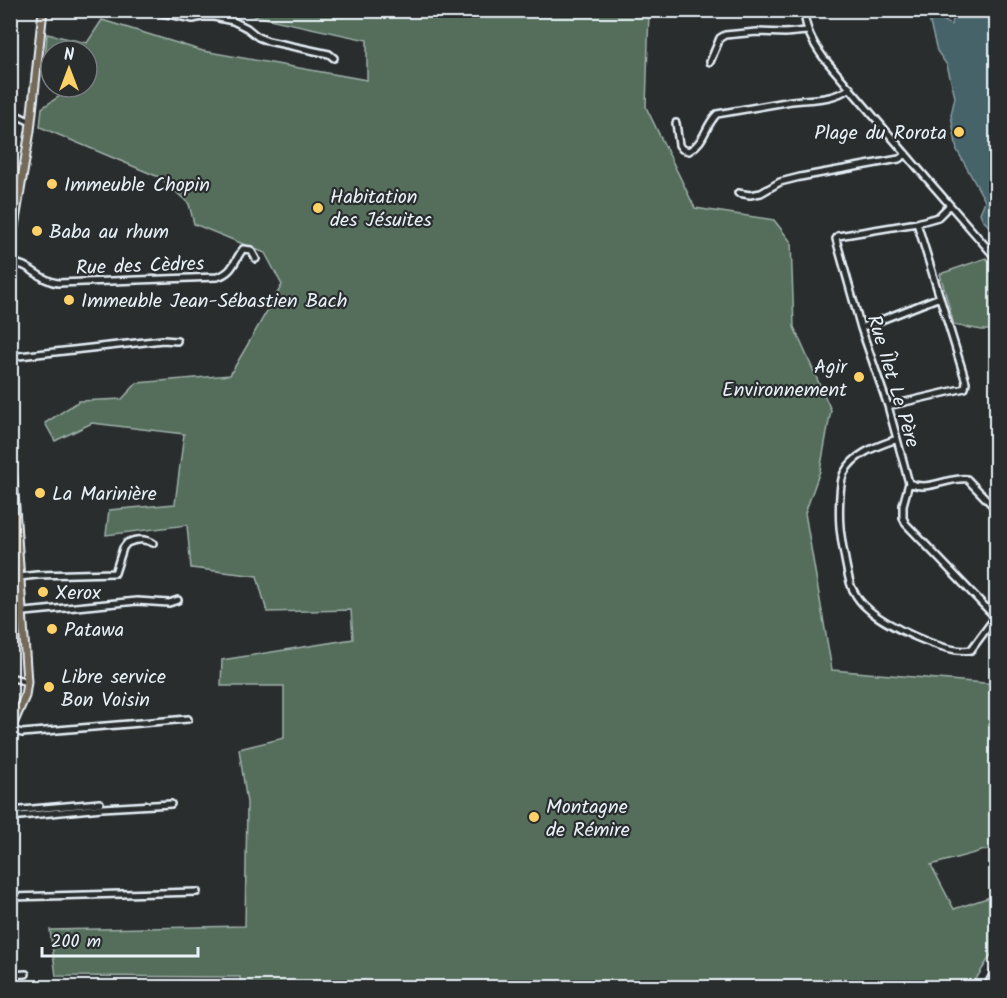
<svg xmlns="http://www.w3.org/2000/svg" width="1007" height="998" font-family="Kalam,sans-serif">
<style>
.green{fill:#556e5c;stroke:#9eb0aa;stroke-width:1.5}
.water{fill:#46636a;stroke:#879ca3;stroke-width:1.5}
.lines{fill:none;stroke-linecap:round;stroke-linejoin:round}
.minor-casing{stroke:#e8f1f8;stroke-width:10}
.major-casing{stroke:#e8f1f8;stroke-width:11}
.minor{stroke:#2a2d2e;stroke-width:5}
.major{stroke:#746a5a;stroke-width:7}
.poi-dot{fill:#ffd166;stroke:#2a2d2e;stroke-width:2}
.labels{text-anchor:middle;stroke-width:4.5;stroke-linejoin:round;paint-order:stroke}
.poi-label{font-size:20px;fill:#e8f1f8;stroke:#2a2d2e;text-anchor:start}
.street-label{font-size:20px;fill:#e8f1f8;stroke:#2a2d2e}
</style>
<rect width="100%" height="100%" fill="#2a2d2e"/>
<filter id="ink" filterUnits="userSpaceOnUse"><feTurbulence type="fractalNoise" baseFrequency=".0167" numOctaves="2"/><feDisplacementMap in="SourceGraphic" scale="12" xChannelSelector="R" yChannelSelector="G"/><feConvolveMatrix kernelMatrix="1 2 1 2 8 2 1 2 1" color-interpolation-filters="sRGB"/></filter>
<g filter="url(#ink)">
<!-- green -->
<path class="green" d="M 362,10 L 389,16 L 395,10 L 649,11 L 646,107 L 695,208 L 774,220 L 791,242 L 794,327 L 831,410 L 820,471 L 805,513 L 832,670 L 996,684 L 996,847 L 931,865 L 954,909 L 996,895 L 996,947 L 971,987 L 241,988 L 240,977 L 56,976 L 50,930 L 245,926 L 247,803 L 239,749 L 284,738 L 284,686 L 221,686 L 222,660 L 353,639 L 351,610 L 267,612 L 257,576 L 191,568 L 187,525 L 106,535 L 109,510 L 175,504 L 184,434 L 92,423 L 55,441 L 45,423 L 79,401 L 122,399 L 137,383 L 230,375 L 282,285 L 265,253 L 194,224 L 189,204 L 161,178 L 40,127 L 42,108 L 64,93 L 65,87 L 87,87 L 87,51 L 51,51 L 51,63 L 45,61 L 47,34 L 87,43 L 102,20 L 203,51 L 367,80 L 367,40 L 232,11 Z
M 986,258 L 996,268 L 996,330 L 982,330 L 954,325 L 940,274 Z"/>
<!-- water -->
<path class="water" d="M 927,11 L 948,11 L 947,16 L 943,16 L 943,20 L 951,25 L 955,16 L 953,11 L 996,11 L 996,234 L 983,220 L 980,213 L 985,201 L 957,150 L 951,115 L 955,97 L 947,65 L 937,51 Z"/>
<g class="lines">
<defs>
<path id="minor" d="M 147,10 L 193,19 L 202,17 L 214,17 L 233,21 L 247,28 L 258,37 L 268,41 L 329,54 L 334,58
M 804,10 C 805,29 813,43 823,57 L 928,180 L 996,258
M 710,62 L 720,38 L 725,35 L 757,32 L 785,33 L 807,31
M 10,112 L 31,122
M 676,123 L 679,145 L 682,149 L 689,151 C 706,141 704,127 717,114 C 740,110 763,106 786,102 C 809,98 830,102 850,88
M 738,193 L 750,195 L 761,193 L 780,182 L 800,177 L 899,159 L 906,154
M 950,205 L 938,217 L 917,223 L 838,236 L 836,239 L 861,328 L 888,406 L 909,483 L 903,505 L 903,518 L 906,524 L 996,618
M 10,263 C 29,262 39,281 58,283 L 217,277 C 233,273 234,261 243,249 L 251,250 L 256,259
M 861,328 L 940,297
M 10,357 L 163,340 L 177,341
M 888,406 L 965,388 L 966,382 L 917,223
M 897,439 C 878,446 854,453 844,473 C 839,482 839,516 840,527 C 841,538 848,582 853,590 C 856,596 862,604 867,608 C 884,625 947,655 971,650 L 996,616
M 909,483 C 929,492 947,477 967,479 L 996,509
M 19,577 L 37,575 L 115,573 L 123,548 L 127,543 C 136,539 144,538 153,543
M 10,592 L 21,597
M 22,614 L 25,612 L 137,601 L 169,603 L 178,600
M 10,677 L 27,682
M 11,730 L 22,733 L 188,719
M 10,811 L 100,803
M 10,817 L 102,808 L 171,804
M 10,897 L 197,892
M 10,975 L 26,974
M 986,988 L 996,969"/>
<path id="major" d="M 10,250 L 30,131 L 43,10
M 10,435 L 27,682 L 25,696 L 10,731"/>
</defs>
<!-- minor casing -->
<use href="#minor" class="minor-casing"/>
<!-- major casing -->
<use href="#major" class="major-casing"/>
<!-- minor -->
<use href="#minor" class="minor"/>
<!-- major -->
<use href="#major" class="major"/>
</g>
</g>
<!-- markers -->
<g class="poi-dot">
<circle cx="959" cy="132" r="6"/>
<circle cx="52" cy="184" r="6"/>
<circle cx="318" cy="208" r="6"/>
<circle cx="37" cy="231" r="6"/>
<circle cx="69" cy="300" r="6"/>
<circle cx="859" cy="377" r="6"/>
<circle cx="40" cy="493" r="6"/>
<circle cx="43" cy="592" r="6"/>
<circle cx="52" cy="629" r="6"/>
<circle cx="49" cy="687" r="6"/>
<circle cx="534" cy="817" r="6"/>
</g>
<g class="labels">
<!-- poi labels -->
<g class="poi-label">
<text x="947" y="139" text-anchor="end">Plage du Rorota</text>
<text x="64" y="191">Immeuble Chopin</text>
<text x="330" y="203">Habitation<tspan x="330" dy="23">des Jésuites</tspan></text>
<text x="49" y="238">Baba au rhum</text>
<text x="81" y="307">Immeuble Jean-Sébastien Bach</text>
<text x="847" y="373" text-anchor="end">Agir<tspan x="847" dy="23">Environnement</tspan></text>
<text x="52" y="500">La Marinière</text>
<text x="55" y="599">Xerox</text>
<text x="64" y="636">Patawa</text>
<text x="61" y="683">Libre service<tspan x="61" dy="23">Bon Voisin</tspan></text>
<text x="546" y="813">Montagne<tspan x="546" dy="23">de Rémire</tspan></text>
</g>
<!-- street labels -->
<g class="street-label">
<text transform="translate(140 265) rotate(-2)" y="7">Rue des Cèdres</text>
<text transform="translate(894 381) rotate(73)" y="7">Rue Îlet Le Père</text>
</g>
</g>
<!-- margin -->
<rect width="1007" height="998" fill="none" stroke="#2a2d2e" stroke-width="36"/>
<rect x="18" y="18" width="971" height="962" fill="none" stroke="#e8f1f8" stroke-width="2" filter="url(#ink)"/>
<!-- north arrow -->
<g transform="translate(69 69)"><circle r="28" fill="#2a2d2e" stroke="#767b7f" stroke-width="1.5"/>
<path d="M0-4.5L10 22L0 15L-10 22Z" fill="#ffd166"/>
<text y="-9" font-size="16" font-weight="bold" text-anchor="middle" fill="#e8f1f8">N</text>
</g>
<!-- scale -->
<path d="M42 947v9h156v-9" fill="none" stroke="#e8f1f8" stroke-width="3"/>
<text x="51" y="947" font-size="18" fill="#e8f1f8" stroke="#2a2d2e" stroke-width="4.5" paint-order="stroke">200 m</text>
</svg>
